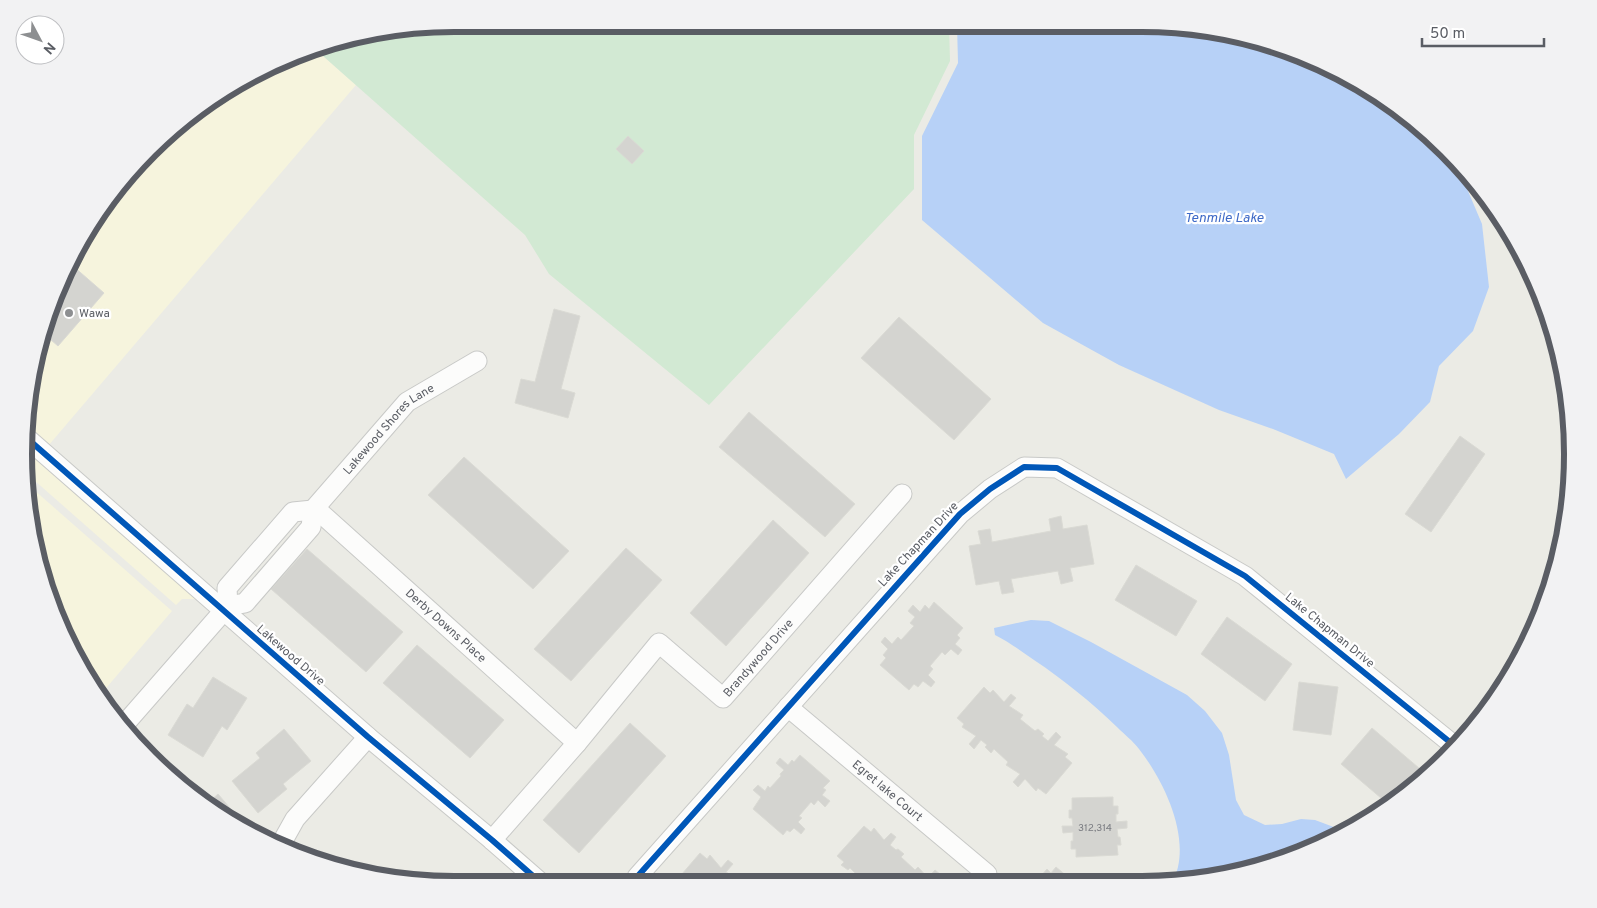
<svg xmlns="http://www.w3.org/2000/svg" width="1597" height="908" font-family="Overpass,sans-serif">
<style>
.commercial{fill:#f6f4dd}
.green{fill:#d2e9d3}
.water{fill:#b7d1f7}
.building{fill:#d4d4d0;stroke:#dadad4}
.lines{fill:none;stroke-linecap:round;stroke-linejoin:round}
.minor-casing{stroke:#c8c9c7;stroke-width:21}
.minor{stroke:#fcfcfb;stroke-width:19}
.cycleway-casing{stroke:#fff;stroke-width:9}
.cycleway{stroke:#0057b8;stroke-width:6}
.poi-dot{fill:#8d8f91;stroke:#fff;stroke-width:2}
.labels{text-anchor:middle;stroke-width:4.5;stroke-linejoin:round;paint-order:stroke}
.number-label{font-size:10px;fill:#797b80}
.poi-label{font-size:12px;fill:#5a5d64;stroke:#fff;text-anchor:start}
.street-label{font-size:12px;fill:#5a5d64;stroke:#fff}
.water-label{font-size:14px;font-style:italic;fill:#3f6ac7;stroke:#fff}
.rim{fill:none;stroke:#5a5d64;stroke-width:6}
</style>
<rect width="100%" height="100%" fill="#ebebe5"/>
<!-- commercial -->
<path class="commercial" d="M 314,48 L 356,85 L 48,446 L 30,430 L 38,342 L 96,215 L 192,112 Z
M 28,451 L 196,599 L 182,599 L 176,605 L 26,473 Z
M 25,482 L 172,611 L 101,694 L 47,593 Z"/>
<!-- green -->
<path class="green" d="M 454,24 L 949,24 L 950,61 L 914,135 L 914,189 L 709,405 L 549,274 L 525,235 L 314,48 Z"/>
<!-- water -->
<path class="water" d="M 957,24 L 1171,25 L 1282,47 L 1382,96 L 1447,150 L 1454,158 L 1482,224 L 1489,287 L 1473,331 L 1439,366 L 1430,402 L 1399,434 L 1346,479 L 1334,454 L 1273,429 L 1219,410 L 1119,365 L 1043,323 L 922,220 L 922,136 L 958,63 Z
M 1031,620 L 1049,621 L 1091,642 L 1187,695 L 1205,711 L 1222,733 L 1229,755 L 1236,800 L 1244,815 L 1265,825 L 1282,824 L 1301,819 L 1315,820 L 1347,832 L 1281,862 L 1172,883 C 1194,843 1165,782 1139,749 C 1133,741 1124,734 1117,727 C 1091,702 1064,680 1034,660 C 1021,651 1009,642 995,635 L 994,628 Z"/>
<!-- building -->
<path class="building" d="M 628,136 L 644,151 L 632,164 L 616,149 Z
M 73,266 L 104,293 L 58,346 L 43,333 Z
M 554,309 L 580,316 L 561,389 L 575,393 L 568,418 L 515,403 L 521,379 L 535,382 Z
M 899,317 L 991,399 L 954,440 L 861,358 Z
M 749,412 L 855,504 L 825,537 L 719,447 Z
M 1460,436 L 1485,454 L 1431,532 L 1405,514 Z
M 464,457 L 569,551 L 533,589 L 428,495 Z
M 1061,516 L 1063,529 L 1087,525 L 1094,564 L 1070,568 L 1073,581 L 1061,584 L 1058,571 L 1011,579 L 1014,592 L 1002,594 L 999,581 L 976,585 L 969,546 L 981,544 L 978,531 L 990,529 L 992,542 L 1051,531 L 1049,519 Z
M 773,520 L 809,553 L 726,646 L 690,613 Z
M 626,548 L 662,580 L 571,681 L 534,649 Z
M 307,549 L 403,632 L 366,672 L 271,589 Z
M 1136,565 L 1197,601 L 1176,636 L 1115,600 Z
M 934,602 L 963,628 L 957,635 L 960,638 L 955,644 L 962,650 L 958,655 L 951,649 L 945,655 L 942,652 L 930,666 L 933,669 L 928,675 L 935,682 L 931,687 L 923,681 L 918,687 L 914,684 L 909,690 L 880,665 L 886,658 L 883,655 L 888,649 L 881,642 L 885,637 L 892,644 L 898,637 L 901,640 L 914,626 L 910,623 L 915,617 L 908,611 L 913,605 L 920,612 L 925,605 L 929,609 Z
M 1227,617 L 1292,664 L 1265,701 L 1201,654 Z
M 417,645 L 504,720 L 470,758 L 383,683 Z
M 213,677 L 247,698 L 227,730 L 222,726 L 203,757 L 168,735 L 187,704 L 193,708 Z
M 1299,682 L 1338,687 L 1331,735 L 1293,730 Z
M 984,687 L 990,693 L 993,690 L 1004,702 L 1011,694 L 1016,698 L 1009,706 L 1023,715 L 1020,719 L 1035,731 L 1038,729 L 1044,734 L 1042,736 L 1048,741 L 1056,732 L 1061,737 L 1054,745 L 1068,754 L 1065,757 L 1072,763 L 1046,794 L 1038,788 L 1036,791 L 1025,779 L 1018,787 L 1013,782 L 1020,774 L 1006,765 L 1008,762 L 994,749 L 991,753 L 985,747 L 987,745 L 981,740 L 974,749 L 969,744 L 976,736 L 962,727 L 964,724 L 957,718 Z
M 630,723 L 666,756 L 579,853 L 543,820 Z
M 1372,728 L 1426,774 L 1388,804 L 1341,764 Z
M 284,729 L 311,761 L 283,784 L 287,789 L 258,813 L 232,781 L 260,758 L 256,753 Z
M 800,755 L 830,781 L 823,788 L 826,790 L 822,795 L 830,801 L 825,807 L 818,800 L 814,805 L 811,802 L 799,816 L 802,818 L 798,822 L 805,829 L 801,834 L 794,828 L 790,832 L 787,830 L 783,835 L 753,809 L 761,797 L 753,790 L 758,785 L 765,791 L 768,786 L 770,788 L 781,776 L 780,774 L 784,770 L 776,763 L 780,758 L 788,765 L 792,760 L 794,762 Z
M 158,759 L 186,776 L 183,781 Z
M 218,794 L 247,828 L 215,812 L 207,804 Z
M 1113,797 L 1113,806 L 1118,806 L 1118,814 L 1116,814 L 1116,822 L 1127,821 L 1127,828 L 1117,829 L 1118,837 L 1120,837 L 1121,845 L 1117,845 L 1118,855 L 1076,857 L 1076,849 L 1071,849 L 1071,841 L 1073,841 L 1073,832 L 1063,833 L 1062,826 L 1073,826 L 1072,818 L 1069,818 L 1069,810 L 1072,810 L 1072,798 Z
M 864,826 L 871,832 L 874,828 L 884,840 L 891,833 L 896,837 L 890,845 L 896,850 L 898,849 L 904,854 L 901,857 L 915,870 L 918,867 L 928,878 L 935,870 L 941,875 L 934,883 L 866,883 L 860,878 L 855,883 L 850,883 L 848,882 L 855,873 L 850,868 L 848,870 L 841,865 L 844,862 L 837,856 Z
M 700,853 L 707,859 L 710,855 L 721,868 L 728,860 L 733,864 L 726,872 L 740,881 L 739,883 L 678,883 L 676,881 Z
M 1056,867 L 1075,883 L 1026,883 L 1021,879 L 1025,874 L 1033,880 L 1039,873 L 1041,876 L 1047,869 L 1051,873 Z"/>
<g class="lines">
<defs>
<g id="minor">
<path d="M 29,440 L 368,737 L 492,840 L 541,883"/>
<path id="s1" d="M 315,508 L 577,743"/>
<path d="M 228,606 L 227,588 L 293,512 L 313,510"/>
<path id="s2" d="M 788,707 L 987,874"/>
<path id="s3" d="M 123,726 L 228,606 L 245,603 L 311,527 L 313,510 L 407,402 L 477,361"/>
<path id="s4" d="M 492,840 L 577,743 L 659,643 L 723,698 L 902,494"/>
<path d="M 281,844 L 295,819 L 368,737"/>
<path d="M 636,883 L 637,877 L 960,514 L 990,489 L 1024,467 L 1057,468 L 1245,576 L 1456,747"/>
</g>
</defs>
<!-- minor casing -->
<use href="#minor" class="minor-casing"/>
<!-- minor -->
<use href="#minor" class="minor"/>
<defs>
<path id="cycleway" d="M 29,440 L 368,737 L 492,840 L 541,883
M 636,883 L 637,877 L 960,514 L 990,489 L 1024,467 L 1057,468 L 1245,576 L 1456,747"/>
</defs>
<!-- cycleway casing -->
<use href="#cycleway" class="cycleway-casing"/>
<!-- cycleway -->
<use href="#cycleway" class="cycleway"/>
</g>
<!-- markers -->
<circle class="poi-dot" cx="69" cy="313" r="5"/>
<g class="labels">
<!-- number labels -->
<g class="number-label">
<text x="1095" y="831">312,314</text>
</g>
<!-- poi labels -->
<g class="poi-label">
<text x="79" y="317">Wawa</text>
</g>
<!-- street labels -->
<g class="street-label">
<text dy="4" stroke="none"><textPath href="#s3" startOffset="406">Lakewood Shores Lane</textPath></text>
<text transform="translate(918 544) rotate(-47)" y="4">Lake Chapman Drive</text>
<text dy="4" stroke="none"><textPath href="#s1" startOffset="176">Derby Downs Place</textPath></text>
<text transform="translate(1330 630) rotate(39)" y="4">Lake Chapman Drive</text>
<text transform="translate(291 655) rotate(41)" y="4">Lakewood Drive</text>
<text dy="4" stroke="none"><textPath href="#s4" startOffset="396">Brandywood Drive</textPath></text>
<text dy="4" stroke="none"><textPath href="#s2" startOffset="130">Egret lake Court</textPath></text>
</g>
<!-- water labels -->
<g class="water-label">
<text x="1224" y="222">Tenmile Lake</text>
</g>
</g>
<!-- crop -->
<path d="M0 0H1597V908H0ZM454 32H1142A422 422 0 0 1 1564 454V454A422 422 0 0 1 1142 876H454A422 422 0 0 1 32 454V454A422 422 0 0 1 454 32Z" fill="#f2f2f3" fill-rule="evenodd"/>
<path class="rim" d="M454 32H1142A422 422 0 0 1 1564 454V454A422 422 0 0 1 1142 876H454A422 422 0 0 1 32 454V454A422 422 0 0 1 454 32Z"/>
<!-- north arrow -->
<g transform="translate(40 40) rotate(131)"><circle r="24" fill="#ffffff" stroke="#bdbec1"/>
<path d="M0-4L9 19L0 12L-9 19Z" fill="#8d8f91"/>
<text y="-8" font-size="14" font-weight="bold" text-anchor="middle" fill="#5a5d64">N</text>
</g>
<!-- scale -->
<path d="M1422 38v8h122v-8" fill="none" stroke="#5a5d64" stroke-width="2.5"/>
<text x="1430" y="38" font-size="15" fill="#5a5d64" stroke="#ffffff" stroke-width="4" paint-order="stroke">50 m</text>
</svg>
